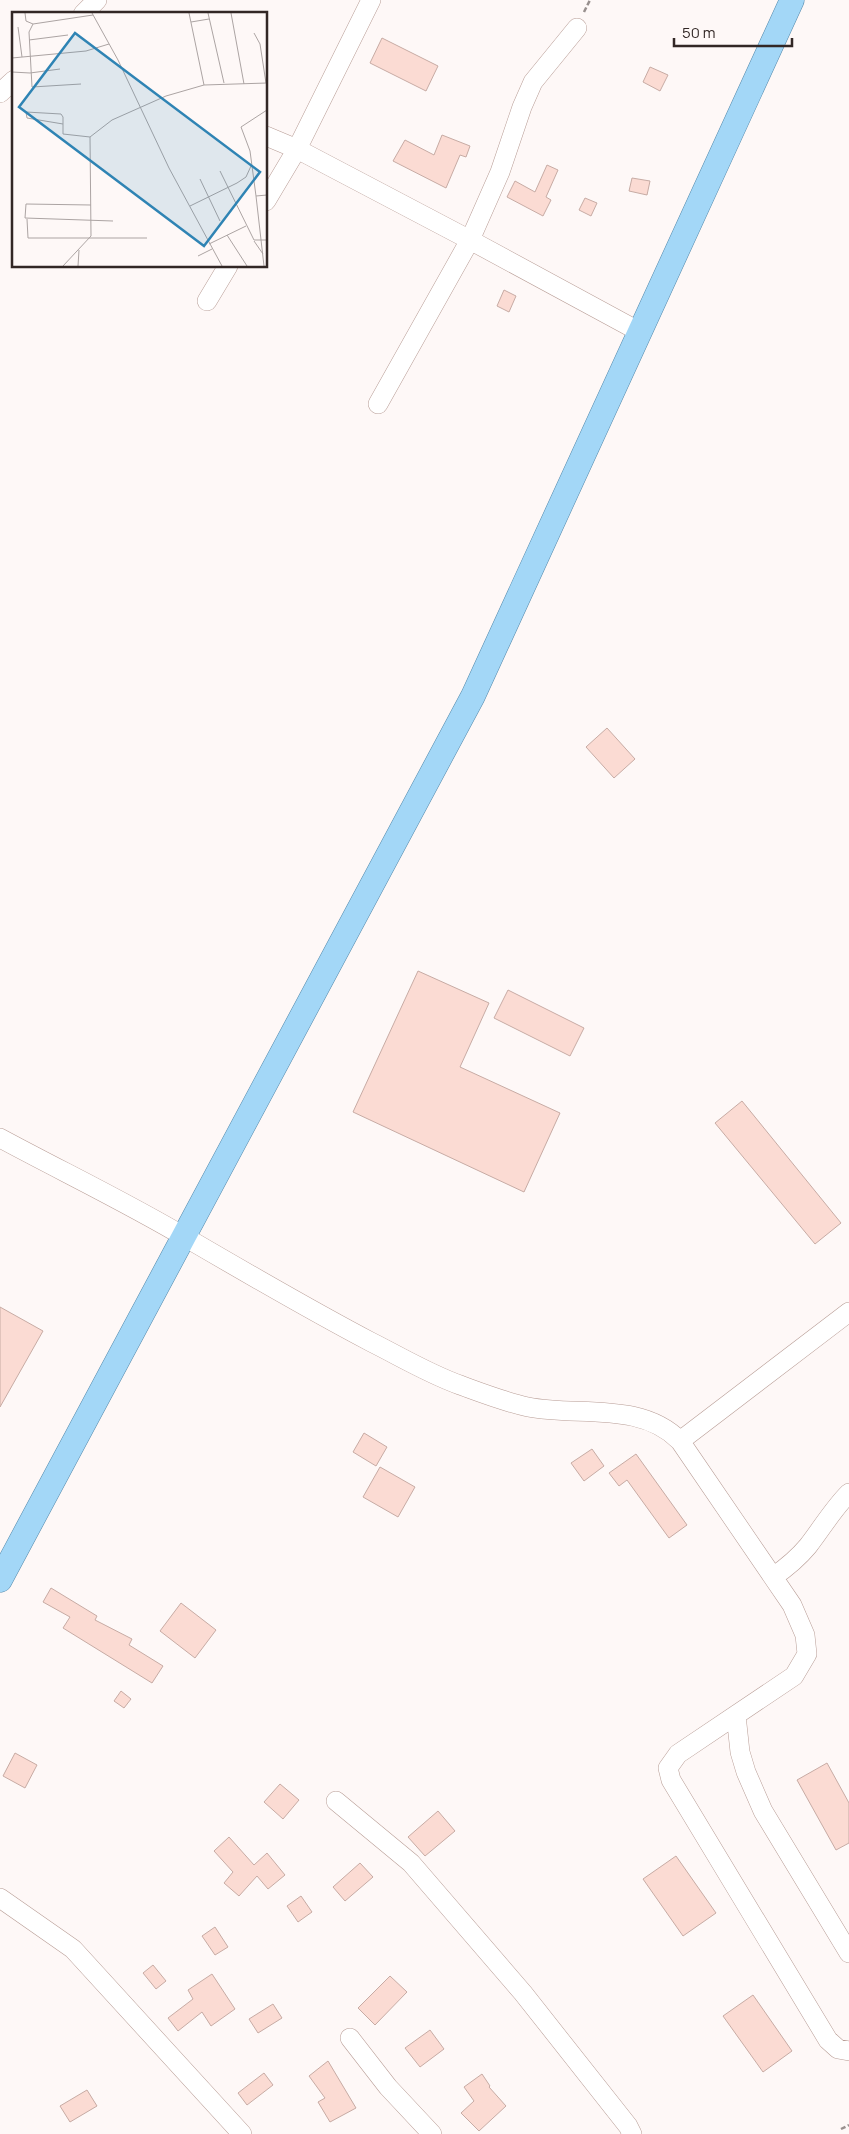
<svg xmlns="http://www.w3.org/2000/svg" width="849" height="2134" font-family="Manrope,sans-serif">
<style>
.building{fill:#fbdbd3;stroke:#c7aba4}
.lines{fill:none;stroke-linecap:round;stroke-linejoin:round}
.minor-casing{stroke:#b89d96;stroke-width:20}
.major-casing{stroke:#5388aa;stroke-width:25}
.path{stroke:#98908e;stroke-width:2.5;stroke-dasharray:5 2.5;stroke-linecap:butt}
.minor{stroke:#fff;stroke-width:19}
.major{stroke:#a3d7f7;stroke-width:24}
.inset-road{fill:none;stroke:#aca4a3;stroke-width:1}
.view{fill:#2f84b4;fill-opacity:0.15;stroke:#2f84b4;stroke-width:2.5}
.inset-edge{fill:none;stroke:#322725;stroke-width:2.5}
</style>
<rect width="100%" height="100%" fill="#fef8f7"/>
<!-- building -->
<path class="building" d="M 382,38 L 438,66 L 426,91 L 370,63 Z
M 650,67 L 668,75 L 660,91 L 643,82 Z
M 442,135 L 470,146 L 466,157 L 460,155 L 446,188 L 393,161 L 405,140 L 434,155 Z
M 547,165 L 558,170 L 546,197 L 551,200 L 543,216 L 507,197 L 515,181 L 535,192 Z
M 632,178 L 650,181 L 647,195 L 629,191 Z
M 585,198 L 597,203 L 591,216 L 579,210 Z
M 504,290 L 516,296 L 509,312 L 497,306 Z
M 607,728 L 635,759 L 614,778 L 586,747 Z
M 418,971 L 489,1003 L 460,1067 L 560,1113 L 524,1192 L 353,1112 Z
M 508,990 L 584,1028 L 570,1056 L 494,1018 Z
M 742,1101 L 841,1223 L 815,1244 L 715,1123 Z
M 0,1307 L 43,1331 L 0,1407 Z
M 364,1433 L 387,1447 L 376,1466 L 353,1452 Z
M 592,1449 L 604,1466 L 584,1481 L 571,1463 Z
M 636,1454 L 687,1525 L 669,1538 L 627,1480 L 619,1486 L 609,1473 Z
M 380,1467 L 415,1487 L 398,1517 L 363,1497 Z
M 51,1588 L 97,1616 L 95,1620 L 132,1639 L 129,1645 L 163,1666 L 152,1683 L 63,1628 L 70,1617 L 43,1602 Z
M 181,1603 L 216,1630 L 195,1658 L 160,1631 Z
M 121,1691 L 131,1699 L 124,1708 L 114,1701 Z
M 15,1753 L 37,1765 L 25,1788 L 3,1776 Z
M 827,1763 L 849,1803 L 849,1843 L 836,1850 L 797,1780 Z
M 280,1784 L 299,1800 L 283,1819 L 264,1802 Z
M 438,1811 L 455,1831 L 425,1856 L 408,1837 Z
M 229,1837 L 254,1865 L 267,1853 L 285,1875 L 268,1889 L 257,1876 L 239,1896 L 224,1883 L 233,1872 L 214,1851 Z
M 676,1856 L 716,1913 L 683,1936 L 643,1879 Z
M 360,1863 L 373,1877 L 345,1901 L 333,1887 Z
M 301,1896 L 312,1912 L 298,1922 L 287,1906 Z
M 215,1927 L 228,1947 L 215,1955 L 202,1936 Z
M 153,1965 L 166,1981 L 156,1989 L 143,1973 Z
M 212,1974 L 235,2009 L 211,2026 L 202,2012 L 178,2031 L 168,2018 L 193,1999 L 188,1990 Z
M 390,1976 L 407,1992 L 375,2025 L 358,2008 Z
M 753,1995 L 792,2051 L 763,2072 L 723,2016 Z
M 273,2004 L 282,2018 L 258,2033 L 249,2019 Z
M 430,2030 L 444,2049 L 420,2067 L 405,2048 Z
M 328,2061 L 356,2108 L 330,2122 L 318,2102 L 325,2098 L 309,2076 Z
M 264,2073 L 273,2085 L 247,2105 L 238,2093 Z
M 482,2074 L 490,2086 L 489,2087 L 506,2106 L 479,2131 L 461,2113 L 474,2101 L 464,2087 Z
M 87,2090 L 97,2106 L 70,2122 L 60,2106 Z"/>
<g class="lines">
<defs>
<path id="minor" d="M 83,14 L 97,0
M 0,93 L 14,80
M 266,136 L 297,149 L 470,240 L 640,332
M 266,201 L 297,149 L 371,0
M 207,301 L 228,266
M 378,404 L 470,240 L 500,172 L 522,107 L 533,82 L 577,28
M 0,1138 C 63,1172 128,1203 190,1240 C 250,1275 310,1310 371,1342 C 401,1357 429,1374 460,1385 C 482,1393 505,1402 528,1407 C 578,1417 641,1401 680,1441 L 792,1605 L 805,1635 L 807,1654 L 794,1676 L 678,1754 L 668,1768 L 671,1780 L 828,2040 L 838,2049 L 849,2051
M 680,1441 L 849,1312
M 773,1577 C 786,1568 798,1558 808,1546 C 822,1528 833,1509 849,1493
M 736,1715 L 740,1752 L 746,1772 L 763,1811 L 849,1953
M 336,1801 L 411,1863 L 523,1993 L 628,2126 L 632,2134
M 0,1898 L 73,1949 L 242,2134
M 350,2038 L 388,2087 L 432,2134"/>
<path id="major" d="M 0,1580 L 473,696 L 792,0"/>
</defs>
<!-- minor casing -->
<use href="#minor" class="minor-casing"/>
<!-- major casing -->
<use href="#major" class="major-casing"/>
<!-- path -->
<path class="path" d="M 584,12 L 590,0
M 841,2129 L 849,2125"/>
<!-- minor -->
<use href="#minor" class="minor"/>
<!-- major -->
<use href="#major" class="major"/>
</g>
<!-- overview -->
<g transform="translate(12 12)">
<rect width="255" height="255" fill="#fef8f7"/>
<path class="inset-road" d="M 13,1 L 14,9 L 21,12 L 81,3M 80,1 L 106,48 L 157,156 L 210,254M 177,1 L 192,73M 196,1 L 212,71M 219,1 L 232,72M 179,10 L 197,7M 21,12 L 17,20 L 20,75 L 69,72M 6,15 L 10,45M 242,21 L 248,32 L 254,71M 17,28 L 56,23M 0,46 L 74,39 L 97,32M 0,60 L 18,61 L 48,57M 51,112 L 15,106 L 14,100 L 49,102 L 51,105 L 51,122 L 78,125 L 100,108 L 154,84 L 192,73 L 255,71M 208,159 L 242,228 L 255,228M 188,167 L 208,209M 244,184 L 238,139 L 229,115 L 255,98M 79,193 L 14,192 L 13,206 L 101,209M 178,194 L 225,171 L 234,165 L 239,154M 15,207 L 16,226 L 135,226M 215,223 L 235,254M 242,229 L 251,242M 197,232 L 234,214M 186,244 L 200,237M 51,254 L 79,224 L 78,125M 66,254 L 67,238M 252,254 L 244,184 L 255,183"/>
<path class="view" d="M 63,21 L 248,160 L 192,234 L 7,95 Z"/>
<rect width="255" height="255" class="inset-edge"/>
</g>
<!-- scale -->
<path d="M674 38v8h118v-8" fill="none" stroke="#322725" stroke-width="2.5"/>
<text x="682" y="38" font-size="15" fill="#322725" stroke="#fef8f7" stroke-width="4" paint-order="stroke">50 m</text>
</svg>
